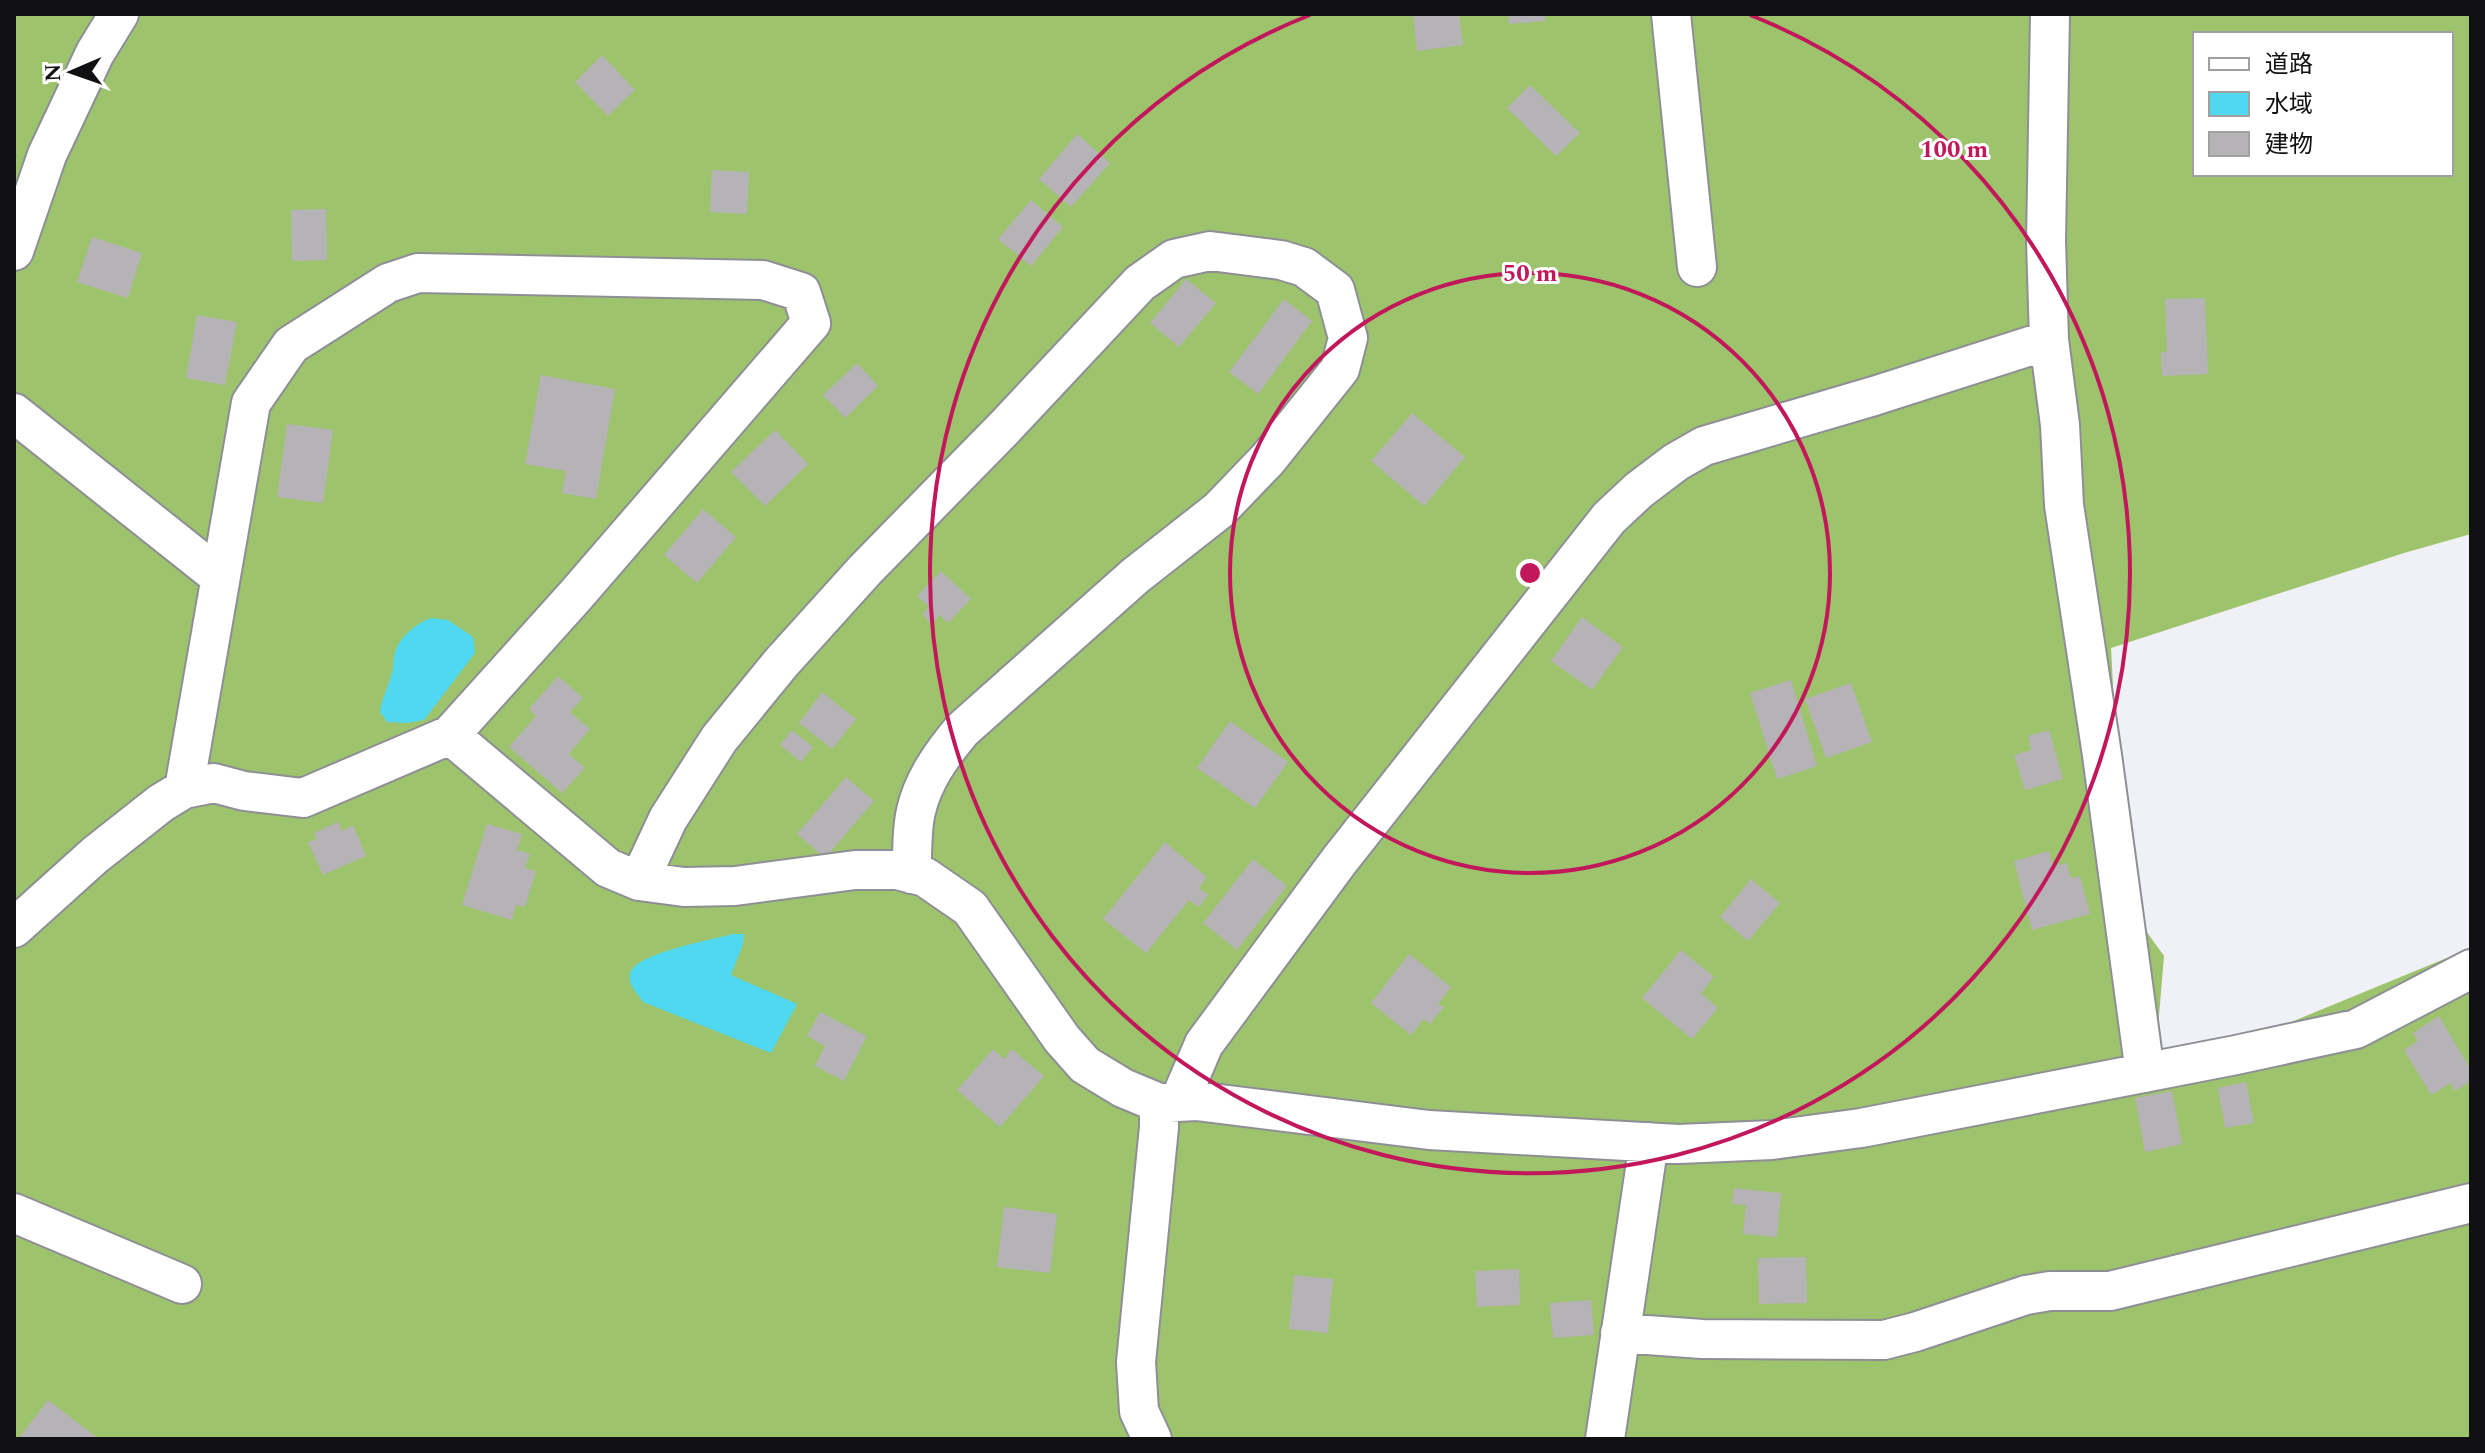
<svg xmlns="http://www.w3.org/2000/svg" width="2485" height="1453" font-family="Spectral,'Noto Sans JP',serif">
<style>
.forest{fill:#9ec36d;fill-rule:evenodd}
.water{fill:#4fd8f0}
.building{fill:#b6b3b7}
.lines{fill:none;stroke-linecap:round;stroke-linejoin:round}
.minor-casing{stroke:#8e8f95;stroke-width:42}
.minor{stroke:#fff;stroke-width:38}
.ring{fill:none;stroke:#c2185b;stroke-width:4}
.centre{fill:#c2185b;stroke:#fff;stroke-width:4}
.ring-label{font-size:24px;text-anchor:middle;font-weight:bold;fill:#c2185b;stroke:#fff;stroke-width:6;stroke-linejoin:round;paint-order:stroke}
</style>
<rect width="100%" height="100%" fill="#f0f1f7"/>
<!-- forest -->
<path class="forest" d="M 14,14 L 2471,14 L 2471,534 L 2404,553 L 2111,648 L 2118,781 L 2129,907 L 2164,956 L 2156,1052 L 2228,1048 L 2471,948 L 2471,1439 L 14,1439 ZM 2195,34 L 2451,34 L 2451,174 L 2195,174 Z"/>
<!-- water -->
<path class="water" d="M 431,618 L 448,620 L 473,637 L 475,653 L 424,720 L 407,723 L 387,722 L 380,712 C 381,700 388,688 391,676 C 394,669 393,664 394,657 C 397,638 415,624 431,618 Z
M 733,934 L 744,934 L 743,944 L 731,975 L 797,1004 L 771,1053 L 643,1002 C 637,993 628,986 630,974 C 634,953 712,940 733,934 Z"/>
<!-- building -->
<path class="building" d="M 1413,14 L 1459,14 L 1463,45 L 1417,51 Z
M 1508,14 L 1545,14 L 1545,21 L 1509,24 Z
M 602,55 L 635,90 L 608,116 L 575,82 Z
M 1530,85 L 1580,133 L 1556,156 L 1507,108 Z
M 1077,134 L 1110,163 L 1071,207 L 1039,179 Z
M 712,170 L 749,172 L 747,214 L 710,212 Z
M 1031,200 L 1063,227 L 1031,266 L 998,239 Z
M 326,209 L 327,260 L 292,261 L 291,210 Z
M 92,237 L 142,253 L 128,298 L 77,282 Z
M 1186,279 L 1216,303 L 1179,347 L 1150,323 Z
M 2205,298 L 2208,374 L 2162,376 L 2161,352 L 2167,352 L 2165,299 Z
M 1284,299 L 1312,321 L 1258,394 L 1229,372 Z
M 197,315 L 237,322 L 225,385 L 186,378 Z
M 857,363 L 878,386 L 845,418 L 823,395 Z
M 541,375 L 615,389 L 596,499 L 562,493 L 566,471 L 525,464 Z
M 1412,413 L 1465,457 L 1424,506 L 1371,461 Z
M 287,424 L 333,430 L 323,503 L 277,497 Z
M 775,430 L 808,464 L 765,506 L 731,472 Z
M 703,509 L 736,537 L 697,583 L 664,555 Z
M 941,571 L 971,599 L 948,623 L 940,615 L 931,624 L 922,614 L 929,607 L 917,596 Z
M 1582,617 L 1623,647 L 1592,690 L 1551,661 Z
M 558,676 L 583,698 L 570,712 L 590,729 L 569,754 L 585,768 L 562,793 L 509,747 L 536,716 L 529,709 Z
M 1791,680 L 1817,766 L 1777,779 L 1750,693 Z
M 1851,683 L 1872,742 L 1826,758 L 1805,699 Z
M 822,692 L 856,719 L 832,749 L 799,723 Z
M 1230,721 L 1288,762 L 1255,808 L 1197,768 Z
M 792,730 L 813,747 L 801,762 L 780,745 Z
M 2049,730 L 2063,779 L 2025,790 L 2014,755 L 2031,750 L 2028,736 Z
M 846,777 L 874,801 L 825,858 L 797,834 Z
M 338,822 L 342,831 L 353,825 L 366,856 L 323,875 L 308,842 L 317,839 L 314,833 Z
M 487,824 L 522,834 L 517,850 L 530,854 L 525,868 L 536,871 L 525,907 L 516,905 L 512,920 L 462,905 Z
M 1165,842 L 1207,877 L 1199,888 L 1208,895 L 1199,907 L 1189,900 L 1146,953 L 1103,919 Z
M 2049,851 L 2053,866 L 2067,863 L 2071,878 L 2080,876 L 2090,914 L 2032,930 L 2014,861 Z
M 1253,859 L 1287,886 L 1237,950 L 1203,923 Z
M 1751,879 L 1780,903 L 1748,941 L 1720,917 Z
M 1681,950 L 1714,977 L 1701,993 L 1718,1008 L 1692,1039 L 1642,998 Z
M 1409,954 L 1451,987 L 1438,1004 L 1444,1007 L 1430,1024 L 1424,1019 L 1411,1035 L 1371,1003 Z
M 820,1012 L 867,1036 L 844,1081 L 815,1066 L 825,1046 L 807,1036 Z
M 2439,1016 L 2471,1070 L 2471,1081 L 2455,1091 L 2451,1083 L 2431,1095 L 2404,1050 L 2418,1041 L 2413,1033 Z
M 993,1049 L 1004,1059 L 1012,1049 L 1044,1076 L 1000,1127 L 957,1090 Z
M 2246,1082 L 2254,1123 L 2225,1128 L 2218,1088 Z
M 2172,1091 L 2182,1144 L 2145,1152 L 2135,1098 Z
M 1734,1188 L 1781,1193 L 1777,1237 L 1743,1234 L 1746,1205 L 1732,1204 Z
M 1004,1207 L 1057,1214 L 1050,1273 L 997,1267 Z
M 1806,1257 L 1807,1303 L 1759,1304 L 1758,1258 Z
M 1519,1269 L 1520,1305 L 1477,1307 L 1475,1271 Z
M 1294,1275 L 1333,1279 L 1328,1333 L 1289,1329 Z
M 1591,1300 L 1594,1335 L 1553,1338 L 1550,1303 Z
M 48,1400 L 99,1439 L 18,1439 Z"/>
<g class="lines">
<defs>
<path id="minor" d="M 1671,14 L 1697,267
M 2050,14 L 2046,241 L 2049,340 L 2060,425 L 2064,505 L 2102,755 L 2145,1073
M 14,251 L 47,155 L 95,53 L 119,14
M 14,413 L 220,577
M 450,735 L 608,868 L 639,881 L 684,887 L 735,886 L 855,870 L 897,870 L 925,877 L 970,908 L 1062,1039 L 1085,1065 L 1123,1088 L 1159,1103 L 1196,1101 L 1429,1130 L 1679,1144 L 1772,1140 L 1861,1128 L 2236,1055 L 2356,1029 L 2471,969
M 639,881 L 668,819 L 719,739 L 781,663 L 865,570 L 1006,426 L 1140,283 L 1174,259 L 1210,251 L 1281,260 L 1304,267 L 1335,290 L 1348,338 L 1340,369 L 1268,459 L 1219,510 L 1135,576 L 962,730 C 942,754 923,780 916,811 C 911,831 913,854 911,874
M 14,928 L 95,855 L 161,803 L 184,789 L 214,783 L 244,791 L 303,798 L 450,735 L 576,595 L 811,323 L 801,292 L 763,280 L 418,273 L 388,283 L 291,345 L 251,403 L 184,789
M 1179,1102 L 1204,1044 L 1339,861 L 1609,518 L 1639,490 L 1676,462 L 1704,446 L 1874,396 L 2049,340
M 14,1213 L 182,1284
M 1620,1333 L 1702,1339 L 1884,1340 L 1915,1332 L 2026,1295 L 2050,1291 L 2110,1291 L 2471,1203
M 1152,1439 L 1139,1411 L 1136,1362 L 1159,1127 L 1159,1103
M 1605,1439 L 1649,1142"/>
</defs>
<!-- minor casing -->
<use href="#minor" class="minor-casing"/>
<!-- minor -->
<use href="#minor" class="minor"/>
</g>
<!-- distance rings -->
<g class="ring">
<circle cx="1530" cy="573" r="300"/>
<path d="M1750 15A600 600 0 1 1 1310 15"/>
</g>
<circle cx="1530" cy="573" r="12" class="centre"/>
<g class="ring-label">
<text x="1954" y="157">100 m</text>
<text x="1530" y="281">50 m</text>
</g>
<!-- border -->
<rect width="2485" height="1453" fill="none" stroke="#111113" stroke-width="32"/>
<!-- legend -->
<rect x="2193" y="32" width="260" height="144" fill="#ffffff" stroke="#a0a0a1" stroke-width="2"/>
<rect x="2209" y="58" width="40" height="12" fill="#ffffff" stroke="#a0a0a1" stroke-width="2"/>
<text x="2265" y="72" font-size="24" fill="#111113">道路</text>
<rect x="2209" y="92" width="40" height="24" fill="#4fd8f0" stroke="#a0a0a1" stroke-width="2"/>
<text x="2265" y="112" font-size="24" fill="#111113">水域</text>
<rect x="2209" y="132" width="40" height="24" fill="#b6b3b7" stroke="#a0a0a1" stroke-width="2"/>
<text x="2265" y="152" font-size="24" fill="#111113">建物</text>
<!-- north arrow -->
<g transform="translate(72 72) rotate(268)" stroke="#ffffff" stroke-width="6" paint-order="stroke">
<path d="M0-6L14 30L0 20L-14 30Z" fill="#111113"/>
<text y="-12" font-size="22" font-weight="bold" text-anchor="middle" fill="#111113">N</text>
</g>
</svg>
